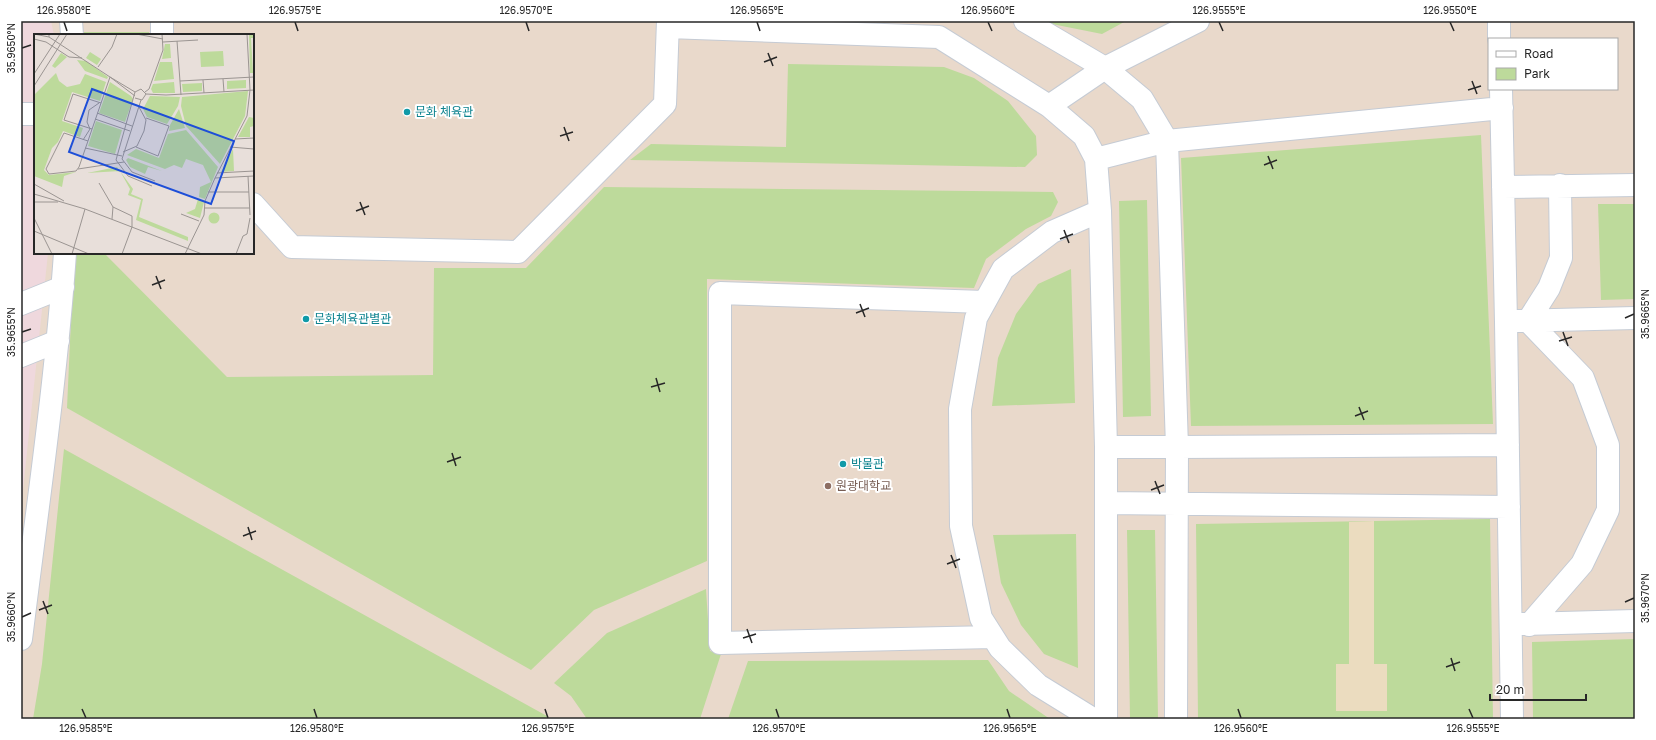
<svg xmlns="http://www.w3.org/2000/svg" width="1656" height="740" font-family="'Golos Text','Noto Sans KR',sans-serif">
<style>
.education{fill:#e9d9cb;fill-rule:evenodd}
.medical{fill:#efd8dd}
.green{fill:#bdda9b}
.sand{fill:#ebdcbf}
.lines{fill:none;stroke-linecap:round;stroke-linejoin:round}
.minor-casing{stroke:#c5cbd4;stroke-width:24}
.minor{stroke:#fff;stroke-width:22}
.ticks{fill:none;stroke:#272727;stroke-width:1.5}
.culture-dot{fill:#0f9aa8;stroke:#fff;stroke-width:1.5}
.education-dot{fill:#8d6e63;stroke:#fff;stroke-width:1.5}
.labels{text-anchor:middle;stroke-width:4;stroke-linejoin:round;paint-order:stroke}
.culture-label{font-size:12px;fill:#0d838f;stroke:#fff;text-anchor:start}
.education-label{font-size:12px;fill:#785e54;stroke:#fff;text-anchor:start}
.inset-road{fill:none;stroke:#9b9592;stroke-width:1}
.view{fill:#1d4ed8;fill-opacity:0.15;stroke:#1d4ed8;stroke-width:2}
.inset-edge{fill:none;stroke:#272727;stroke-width:2}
.neatline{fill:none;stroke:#272727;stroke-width:1.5}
.ticks-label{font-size:10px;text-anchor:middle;fill:#272727}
</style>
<rect width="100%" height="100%" fill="#e8dfda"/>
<!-- education -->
<path class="education" d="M 21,21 L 1635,21 L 1635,719 L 21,719 ZM 35,35 L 253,35 L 253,253 L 35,253 ZM 1489,39 L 1617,39 L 1617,89 L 1489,89 Z"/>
<!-- medical -->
<path class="medical" d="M 21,21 L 51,21 L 54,35 L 35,35 L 35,253 L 48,253 L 21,509 Z"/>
<!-- green -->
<path class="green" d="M 1048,21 L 1126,21 L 1102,34 L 1052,24 Z
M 84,32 L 149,32 L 149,35 L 84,35 Z
M 788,64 L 944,67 L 974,78 L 1008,101 L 1036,136 L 1037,155 L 1025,167 L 630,160 L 651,144 L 786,147 Z
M 1481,135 L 1493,424 L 1191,426 L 1181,158 Z
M 604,187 L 1053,192 L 1058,202 L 1051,216 L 1026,229 L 986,259 L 974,288 L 707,279 L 707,561 L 594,610 L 531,670 L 67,408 L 74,253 L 104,253 L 227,377 L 433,375 L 434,268 L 526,268 Z
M 1147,200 L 1151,416 L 1123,417 L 1119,201 Z
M 1598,204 L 1635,204 L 1635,299 L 1601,300 Z
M 1071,269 L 1075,403 L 992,406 L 998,358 L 1016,314 L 1038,284 Z
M 64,449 L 547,716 L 549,719 L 33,719 L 42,664 Z
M 1490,519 L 1493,719 L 1198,719 L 1196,524 Z
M 1127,530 L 1155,530 L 1158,719 L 1130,719 Z
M 1076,534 L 1078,668 L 1044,654 L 1021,625 L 1001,583 L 993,535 Z
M 706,589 L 710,651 L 721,654 L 700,719 L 587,719 L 571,696 L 554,683 L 607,633 Z
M 1635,639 L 1635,719 L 1533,719 L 1532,642 Z
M 988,660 L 1009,691 L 1050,719 L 728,719 L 748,661 Z"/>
<!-- sand -->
<path class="sand" d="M 1374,521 L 1374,664 L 1387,664 L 1387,711 L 1336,711 L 1336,664 L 1349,664 L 1349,522 Z"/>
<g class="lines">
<defs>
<path id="minor" d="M 71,21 L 72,35
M 1025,21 L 1105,68 L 1142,99 L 1167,141 L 1177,447 L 1176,719
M 1499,21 L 1499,39
M 668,27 L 939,37 L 1049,106 L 1084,136 L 1096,159 L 1100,211 L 1106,447 L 1106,719
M 162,35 L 162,21
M 1501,89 L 1506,322 L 1512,719
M 1049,106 L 1105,68 L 1198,21
M 21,114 L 35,114
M 1096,159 L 1167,141 L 1502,108
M 1503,187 L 1635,185
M 253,204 L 292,247 L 518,252 L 665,104 L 668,21
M 984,302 L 720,293 L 720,643 L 993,637
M 21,304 L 63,287
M 1518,321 L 1635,318
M 21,356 L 58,341
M 1106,447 L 1177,447 L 1508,445
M 1106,503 L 1509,507
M 1521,624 L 1635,621
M 1529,625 L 1582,564 L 1608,510 L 1608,445 L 1583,378 L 1528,321 L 1549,288 L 1561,258 L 1560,185
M 21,639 C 37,510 56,382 65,253
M 1093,719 L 1038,685 L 1000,648 L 981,618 L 961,526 L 960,409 L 976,318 L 1003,269 L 1052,232 L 1100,211"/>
</defs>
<!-- minor casing -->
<use href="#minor" class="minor-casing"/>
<!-- minor -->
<use href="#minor" class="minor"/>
</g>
<!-- ticks -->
<path class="ticks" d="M 64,22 L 67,31M 295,22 L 298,31M 526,22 L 529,31M 757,22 L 760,31M 988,22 L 992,31M 1219,22 L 1223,31M 1450,22 L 1454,31M 22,48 L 31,45M 768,53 L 773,66M 764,62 L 777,57M 1472,81 L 1477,94M 1468,90 L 1481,86M 564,127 L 569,141M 560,136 L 573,132M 1268,156 L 1273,169M 1264,165 L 1277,160M 360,202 L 365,215M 356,211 L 369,206M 1064,230 L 1069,243M 1060,239 L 1073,234M 156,276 L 161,289M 152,285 L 165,280M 860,304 L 865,317M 856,313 L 869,308M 1625,318 L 1634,314M 22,332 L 31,329M 1563,332 L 1568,346M 1559,341 L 1572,337M 656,378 L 660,392M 651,387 L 665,383M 1359,407 L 1364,420M 1355,416 L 1368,411M 452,453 L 456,466M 447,462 L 461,457M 1155,481 L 1160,494M 1151,490 L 1164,485M 248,527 L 252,540M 243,536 L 256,531M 951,555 L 956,568M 947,564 L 960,559M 43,601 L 48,614M 1625,602 L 1634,598M 39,610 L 52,605M 22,617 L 31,613M 747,629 L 752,643M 743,638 L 756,634M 1451,658 L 1455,671M 1446,667 L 1460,662M 82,709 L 86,718M 314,709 L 317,718M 545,709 L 548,718M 776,709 L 779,718M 1007,709 L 1010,718M 1238,709 L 1241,718M 1469,709 L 1473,718"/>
<!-- markers -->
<g class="culture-dot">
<circle cx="407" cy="112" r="4"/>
<circle cx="306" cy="319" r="4"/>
<circle cx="843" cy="464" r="4"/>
</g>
<circle class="education-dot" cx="828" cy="486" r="4"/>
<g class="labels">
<!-- culture labels -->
<g class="culture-label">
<text x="415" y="116">문화 체육관</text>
<text x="314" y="323">문화체육관별관</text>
<text x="851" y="468">박물관</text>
</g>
<!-- education labels -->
<g class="education-label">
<text x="836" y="490">원광대학교</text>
</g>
</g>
<!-- overview -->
<g transform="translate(34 34)">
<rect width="220" height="220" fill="#e8dfda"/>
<path d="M 215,0 L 220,0 L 220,4 L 217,4 L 219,39 L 216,39 ZM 131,10 L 136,10 L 137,24 L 128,25 ZM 189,17 L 190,32 L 167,33 L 166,18 ZM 56,18 L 67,25 L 63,31 L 52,24 ZM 27,19 L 33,23 L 21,34 L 18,32 ZM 43,26 L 52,27 L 74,43 L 73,45 L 51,37 ZM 126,28 L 138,28 L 140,45 L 120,47 ZM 22,39 L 25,47 L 33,53 L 46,50 L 51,40 L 72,48 L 66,67 L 38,58 L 28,87 L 49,94 L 46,103 L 29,97 L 24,108 L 18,114 L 10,136 L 15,141 L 42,138 L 30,142 L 28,153 L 0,142 L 0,61 ZM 212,46 L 212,54 L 193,55 L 193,47 ZM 76,48 L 97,62 L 99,65 L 91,88 L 65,79 ZM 140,48 L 141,59 L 119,59 L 117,55 L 119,50 ZM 168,49 L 168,57 L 149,58 L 148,50 ZM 214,57 L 211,82 L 186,130 L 152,92 L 147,72 L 148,63 ZM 116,62 L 146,63 L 144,72 L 133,90 L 113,83 L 109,75 ZM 145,75 L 151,94 L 135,97 L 136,91 ZM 215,83 L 220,84 L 220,92 L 216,93 L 216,103 L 204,103 ZM 62,87 L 88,96 L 81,120 L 54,112 ZM 152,96 L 184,133 L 171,165 L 165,163 L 166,153 L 177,148 L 169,131 L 152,125 L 148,134 L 140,131 L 131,135 L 93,121 L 102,115 L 125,124 L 134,100 ZM 199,115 L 200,137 L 187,138 ZM 94,124 L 128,137 L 114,133 L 111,140 L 96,133 L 92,126 ZM 83,133 L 99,155 L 97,160 L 109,165 L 105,183 L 154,203 L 154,207 L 102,186 L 107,166 L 94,161 L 96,155 L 86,137 L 53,139 ZM 164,165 L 170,168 L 166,184 L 152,179 L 161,175 ZM174.5 184a5.5 5.5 0 1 1 11 0a5.5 5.5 0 1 1-11 0Z" fill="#bdda9b"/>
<path class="inset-road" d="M 0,0 L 15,3M 15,0 L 15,3 L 76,43 L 45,133 L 42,137 L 15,140 L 12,135 L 30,99 L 54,107M 102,0 L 129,5M 0,5 L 12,8 L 35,23 L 48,24M 143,7 L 147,61M 129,8 L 164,6M 64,33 L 78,13 L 83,0M 0,40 L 26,0M 189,45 L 190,58M 169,46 L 170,59M 146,47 L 220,43M 0,52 L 33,0M 101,58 L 82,126 L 94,142 L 118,152M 101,58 L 107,55 L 112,60 L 108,66 L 101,64M 111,58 L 115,55 L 129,16 L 128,0M 112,60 L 132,61 L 220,56M 101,62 L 76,43 L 101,58M 107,66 L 88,125 L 98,138 L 121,147M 63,79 L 98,92M 61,85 L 96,97M 58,95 L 30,86 L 39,60 L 67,69M 201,105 L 220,104M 49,106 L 56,95 L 53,88 L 55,76 L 65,69M 102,113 L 124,122 L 135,92 L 112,84M 196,113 L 220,115M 51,114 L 88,122M 89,118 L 103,112 L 110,97 L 112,86 L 105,73M 44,135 L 90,128M 183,139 L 220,137M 214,142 L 216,181M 181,144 L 220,142M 65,149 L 79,173 L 78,185M 0,150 L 30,167M 174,158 L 215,158M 0,160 L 51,175 L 168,220M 0,168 L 24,168M 79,173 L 98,182 L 98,193 L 88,220M 171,174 L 216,174M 147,180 L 165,187M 0,184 L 18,220M 0,197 L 55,220M 38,220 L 51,175M 151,220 L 170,181 L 171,167 L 181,144 L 213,82 L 216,56 L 213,0M 202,220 L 209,202 L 213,200 L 216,184"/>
<path class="view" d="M 58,55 L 200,107 L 177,170 L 35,118 Z"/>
<rect width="220" height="220" class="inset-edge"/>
</g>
<!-- border -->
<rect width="1656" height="740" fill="none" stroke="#ffffff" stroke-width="44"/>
<!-- legend -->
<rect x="1488" y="38" width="130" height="52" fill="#ffffff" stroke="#a9a9a9"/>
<rect x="1496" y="51" width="20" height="6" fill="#ffffff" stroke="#a9a9a9"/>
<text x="1524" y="58" font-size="12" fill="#272727">Road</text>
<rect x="1496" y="68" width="20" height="12" fill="#bdda9b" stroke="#a9a9a9"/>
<text x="1524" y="78" font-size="12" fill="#272727">Park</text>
<!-- scale -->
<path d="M1490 694v6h96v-6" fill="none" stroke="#272727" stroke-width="2"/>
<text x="1496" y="694" font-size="12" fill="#272727" stroke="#ffffff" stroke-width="3" paint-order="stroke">20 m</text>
<rect x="22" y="22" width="1612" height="696" class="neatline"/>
<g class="ticks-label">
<text x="64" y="14">126.9580°E</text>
<text x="295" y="14">126.9575°E</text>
<text x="526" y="14">126.9570°E</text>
<text x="757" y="14">126.9565°E</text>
<text x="988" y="14">126.9560°E</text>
<text x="1219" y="14">126.9555°E</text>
<text x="1450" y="14">126.9550°E</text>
<text transform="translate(11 48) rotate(-90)" y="4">35.9650°N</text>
<text transform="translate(1645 314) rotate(-90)" y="4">35.9665°N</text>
<text transform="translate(11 332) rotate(-90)" y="4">35.9655°N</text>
<text transform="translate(1645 598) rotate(-90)" y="4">35.9670°N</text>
<text transform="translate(11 617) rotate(-90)" y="4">35.9660°N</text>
<text x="86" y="732">126.9585°E</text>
<text x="317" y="732">126.9580°E</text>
<text x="548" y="732">126.9575°E</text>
<text x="779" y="732">126.9570°E</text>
<text x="1010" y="732">126.9565°E</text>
<text x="1241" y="732">126.9560°E</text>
<text x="1473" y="732">126.9555°E</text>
</g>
</svg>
